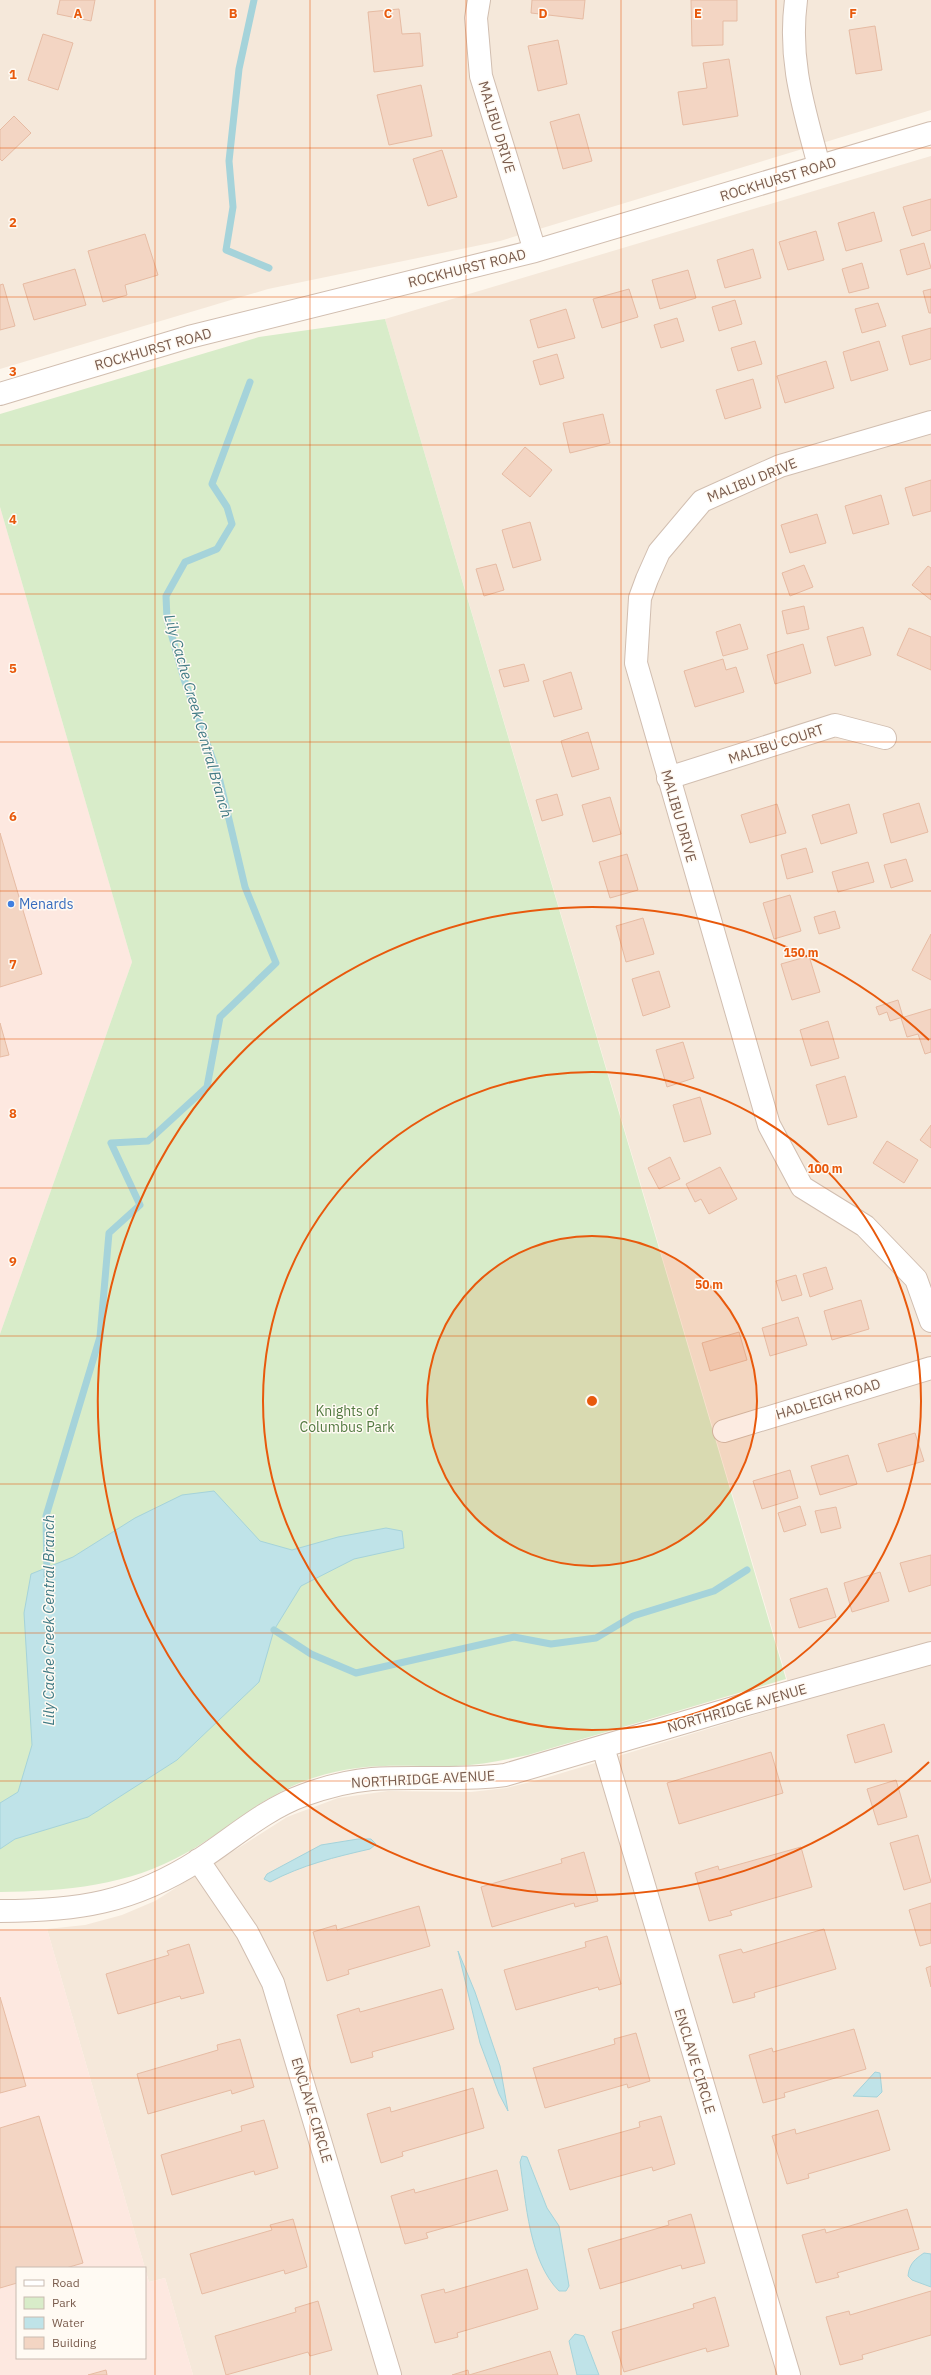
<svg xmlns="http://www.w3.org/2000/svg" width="931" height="2375" font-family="'IBM Plex Sans',sans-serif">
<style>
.residential{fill:#f5e8da}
.commercial{fill:#fde8e0}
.green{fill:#d8ecc9}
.water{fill:#bfe3e8;stroke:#a5d3da}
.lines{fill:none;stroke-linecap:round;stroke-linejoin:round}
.stream{stroke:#a5d3da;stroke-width:7}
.building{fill:#f3d5c3;stroke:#e6bba3}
.minor-casing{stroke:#d1beb0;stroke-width:24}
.minor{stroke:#fff;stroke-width:22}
.grid{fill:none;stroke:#e8590c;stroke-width:1;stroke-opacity:0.55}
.ring{fill:none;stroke:#e8590c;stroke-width:2}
.shop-dot{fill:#3f7fe0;stroke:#fffaf3;stroke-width:1.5}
.labels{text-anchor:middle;stroke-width:3;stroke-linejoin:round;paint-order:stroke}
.street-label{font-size:14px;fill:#7a5c4d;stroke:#fffaf3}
.shop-label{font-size:14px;fill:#366cbe;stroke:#fffaf3;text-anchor:start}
.park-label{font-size:14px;fill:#537a41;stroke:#fffaf3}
.water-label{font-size:15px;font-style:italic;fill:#437c86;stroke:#fffaf3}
.grid-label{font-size:13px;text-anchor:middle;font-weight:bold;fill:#e8590c;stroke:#fffaf3;stroke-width:3;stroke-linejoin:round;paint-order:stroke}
.centre{fill:#e8590c;stroke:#fffaf3;stroke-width:2}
.ring-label{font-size:12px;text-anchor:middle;font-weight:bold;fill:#e8590c;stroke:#fffaf3;stroke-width:3;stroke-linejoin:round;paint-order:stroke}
</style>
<rect width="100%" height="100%" fill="#fdf6ec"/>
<!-- residential -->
<path class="residential" d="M 0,0 L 931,0 L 931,110 L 500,241 L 268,289 L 0,369 Z
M 931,156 L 931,2375 L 193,2375 L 165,2278 L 149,2282 L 47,1929 L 85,1925 L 122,1915 L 155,1901 L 287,1817 L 338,1798 L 388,1791 L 471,1792 L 506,1788 L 542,1779 L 794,1703 L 385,319 Z"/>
<!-- commercial -->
<path class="commercial" d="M 0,507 L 132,962 L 0,1334 Z
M 0,1929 L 47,1929 L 145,2268 L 17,2268 L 17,2358 L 145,2358 L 145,2269 L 149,2282 L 165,2278 L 193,2375 L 0,2375 Z"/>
<!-- green -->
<path class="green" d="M 385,319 L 786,1679 L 528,1755 C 504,1760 481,1765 456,1766 C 405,1767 363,1761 313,1778 C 260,1796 232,1827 186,1853 C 128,1886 66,1891 0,1892 L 0,1334 L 132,962 L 0,507 L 0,414 L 259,337 Z"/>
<!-- water -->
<path class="water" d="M 214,1491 L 260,1541 L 292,1550 L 338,1537 L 386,1528 L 402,1531 L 404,1548 L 354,1559 L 301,1586 L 274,1630 L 259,1682 L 177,1760 L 88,1817 L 15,1839 L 0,1849 L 0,1803 L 18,1792 L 32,1745 L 24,1613 L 31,1574 L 73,1557 L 135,1518 L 182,1495 Z
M 358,1839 L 371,1839 L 376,1844 L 370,1849 C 335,1857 302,1865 270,1882 L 264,1879 L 267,1874 L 321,1845 Z
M 458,1951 L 475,1992 L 500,2066 L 508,2111 L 499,2094 L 480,2043 Z
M 875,2072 L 880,2073 L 882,2092 L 877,2097 L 853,2096 Z
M 522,2156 L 527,2157 L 547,2208 L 559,2226 L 569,2286 L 566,2291 L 559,2291 C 529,2261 526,2202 520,2162 Z
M 924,2253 L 931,2254 L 931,2287 L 912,2280 L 908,2276 C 909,2264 915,2259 924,2253 Z
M 575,2334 L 584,2336 L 599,2375 L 577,2375 L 569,2341 Z"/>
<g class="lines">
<!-- stream -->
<path class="stream" d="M 254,0 L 239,69 L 229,161 L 233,207 L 226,250 L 269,268
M 47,1576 L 46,1516 L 100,1337 L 109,1233 L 140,1205 L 111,1143 L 148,1141 L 207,1087 L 220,1017 L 276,963 L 245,887 L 219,777 L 184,679 L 167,619 L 166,596 L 185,562 L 217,549 L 232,524 L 227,507 L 212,484 L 250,382
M 274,1630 L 311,1654 L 356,1673 L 514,1637 L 551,1644 L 596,1638 L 633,1616 L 714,1591 L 747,1570"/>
</g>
<!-- building -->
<path class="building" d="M 60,0 L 95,0 L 91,21 L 57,14 Z
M 532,0 L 585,0 L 583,19 L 531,13 Z
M 691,0 L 737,0 L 737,21 L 723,21 L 723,45 L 692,46 Z
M 399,9 L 402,34 L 420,33 L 423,66 L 374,72 L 368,12 Z
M 875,26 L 882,70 L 856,74 L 849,30 Z
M 43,34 L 73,43 L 58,90 L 28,80 Z
M 558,40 L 567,84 L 538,91 L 528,46 Z
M 729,59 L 738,116 L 683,125 L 678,92 L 707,88 L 703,63 Z
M 421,85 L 432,136 L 389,145 L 377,95 Z
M 579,114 L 592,161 L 563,169 L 550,122 Z
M 14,116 L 31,133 L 2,161 L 0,159 L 0,130 Z
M 442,150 L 457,197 L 428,206 L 413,159 Z
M 931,199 L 931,230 L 912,236 L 903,207 Z
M 874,212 L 882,241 L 846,251 L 838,223 Z
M 816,231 L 824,260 L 788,270 L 779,242 Z
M 145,234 L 158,275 L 125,285 L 127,295 L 103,302 L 88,251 Z
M 924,243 L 931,268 L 907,275 L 900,250 Z
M 753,249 L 761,278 L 725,288 L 717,260 Z
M 862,263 L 869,288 L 849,293 L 842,269 Z
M 75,269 L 86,305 L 34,320 L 23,284 Z
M 688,270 L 696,298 L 660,309 L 652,280 Z
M 3,284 L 15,326 L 0,330 L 0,285 Z
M 629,289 L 638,317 L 602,328 L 593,299 Z
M 931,289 L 931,313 L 929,313 L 923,291 Z
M 735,300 L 742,324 L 719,331 L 712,307 Z
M 878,303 L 886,326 L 862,333 L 855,309 Z
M 566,309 L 575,338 L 538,348 L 530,320 Z
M 677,318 L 684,341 L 661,348 L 654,325 Z
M 931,328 L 931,359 L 910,365 L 902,336 Z
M 755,341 L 762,364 L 738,371 L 731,348 Z
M 879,341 L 888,370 L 851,381 L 843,352 Z
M 557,354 L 564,378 L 540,385 L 533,361 Z
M 826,361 L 834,388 L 785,403 L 777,376 Z
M 753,379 L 761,408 L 725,419 L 716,390 Z
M 603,414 L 610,443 L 570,453 L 563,423 Z
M 525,447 L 552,470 L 530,497 L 502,474 Z
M 931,480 L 931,511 L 913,516 L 905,488 Z
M 881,495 L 889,524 L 853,534 L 845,506 Z
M 817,514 L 826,543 L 790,553 L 781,525 Z
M 530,522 L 541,560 L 513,568 L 502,530 Z
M 496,564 L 504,590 L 484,596 L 476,569 Z
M 804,565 L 813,587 L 790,596 L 782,573 Z
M 928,566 L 931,568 L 931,600 L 912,585 Z
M 804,606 L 809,629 L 787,634 L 782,611 Z
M 740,624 L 748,649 L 723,656 L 716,632 Z
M 863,627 L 871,655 L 835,666 L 827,637 Z
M 909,628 L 931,637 L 931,670 L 897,655 Z
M 803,644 L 811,673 L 775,684 L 767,655 Z
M 723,659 L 726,670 L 736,667 L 744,692 L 695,707 L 684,671 Z
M 524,664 L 529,681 L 504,687 L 499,670 Z
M 571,672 L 582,709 L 554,717 L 543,681 Z
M 588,732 L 599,769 L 572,777 L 561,741 Z
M 557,794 L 563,815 L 542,821 L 536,800 Z
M 610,797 L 621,834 L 593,842 L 582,805 Z
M 919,803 L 928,832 L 891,843 L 883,814 Z
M 777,804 L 786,833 L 750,843 L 741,815 Z
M 849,804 L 857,833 L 821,844 L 812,815 Z
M 0,833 L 42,974 L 0,987 Z
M 806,848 L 813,872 L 787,879 L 781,855 Z
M 627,854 L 638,890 L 610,898 L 599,862 Z
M 906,859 L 913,881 L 891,888 L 884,865 Z
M 868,862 L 874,882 L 838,892 L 832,872 Z
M 790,895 L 801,931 L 774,939 L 763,903 Z
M 835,911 L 840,928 L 819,934 L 814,917 Z
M 643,918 L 654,954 L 626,962 L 616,926 Z
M 931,934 L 931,980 L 912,970 Z
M 809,956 L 820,992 L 792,1000 L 781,964 Z
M 659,971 L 670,1007 L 643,1016 L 632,979 Z
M 898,1000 L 903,1017 L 890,1021 L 887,1012 L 879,1015 L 876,1007 Z
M 931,1009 L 931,1052 L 925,1054 L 918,1034 L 907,1037 L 901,1018 Z
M 828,1021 L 839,1058 L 811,1066 L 800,1030 Z
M 0,1023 L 9,1055 L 0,1057 Z
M 683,1042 L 694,1078 L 667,1087 L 656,1050 Z
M 845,1076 L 857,1117 L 828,1125 L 816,1085 Z
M 700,1097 L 711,1134 L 684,1142 L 673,1105 Z
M 931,1125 L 931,1148 L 920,1140 Z
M 887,1141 L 918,1160 L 904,1183 L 873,1163 Z
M 670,1157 L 680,1179 L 659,1189 L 648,1168 Z
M 720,1167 L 737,1199 L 709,1214 L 701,1199 L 695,1202 L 686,1184 Z
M 826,1267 L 833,1289 L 810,1297 L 803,1274 Z
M 796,1275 L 802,1295 L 782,1301 L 776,1281 Z
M 861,1300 L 869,1329 L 832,1340 L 824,1311 Z
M 798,1317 L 807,1345 L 770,1356 L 762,1328 Z
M 739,1332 L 747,1360 L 710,1371 L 702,1343 Z
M 915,1433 L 924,1461 L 887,1472 L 878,1444 Z
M 848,1455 L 857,1484 L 820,1495 L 811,1466 Z
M 790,1470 L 798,1498 L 762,1509 L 753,1481 Z
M 800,1506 L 806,1525 L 784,1532 L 778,1513 Z
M 836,1507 L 841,1528 L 821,1533 L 815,1511 Z
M 931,1555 L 931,1585 L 909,1592 L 900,1563 Z
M 880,1572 L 889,1601 L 852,1612 L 844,1583 Z
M 827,1588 L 836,1617 L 799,1628 L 790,1599 Z
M 884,1724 L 892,1752 L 855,1763 L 847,1735 Z
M 771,1752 L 783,1793 L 679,1824 L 667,1783 Z
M 896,1780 L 907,1817 L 878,1825 L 867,1789 Z
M 918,1835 L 931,1882 L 904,1890 L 890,1843 Z
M 801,1847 L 812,1887 L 730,1911 L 732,1915 L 709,1921 L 695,1873 L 718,1866 L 719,1870 Z
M 584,1852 L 598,1901 L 575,1907 L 574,1903 L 492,1927 L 481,1887 L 562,1863 L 561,1859 Z
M 931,1903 L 931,1943 L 920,1946 L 909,1910 Z
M 419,1906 L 430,1946 L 348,1970 L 349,1974 L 327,1981 L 313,1932 L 336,1925 L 337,1930 Z
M 824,1929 L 836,1969 L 754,1993 L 755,1997 L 733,2003 L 719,1955 L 741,1949 L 743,1953 Z
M 607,1936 L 621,1984 L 599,1990 L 598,1987 L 516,2010 L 504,1970 L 586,1947 L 585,1942 Z
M 189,1944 L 204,1993 L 181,1999 L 180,1996 L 118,2014 L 106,1974 L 169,1955 L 167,1951 Z
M 931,1966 L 931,1987 L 926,1968 Z
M 442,1989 L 454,2029 L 372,2052 L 373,2057 L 351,2063 L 337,2015 L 359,2008 L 360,2012 Z
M 0,1997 L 26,2086 L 0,2093 Z
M 854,2029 L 866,2069 L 784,2093 L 785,2097 L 763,2103 L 749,2055 L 772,2048 L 773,2052 Z
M 636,2033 L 650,2081 L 628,2088 L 627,2084 L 545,2108 L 533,2068 L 615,2044 L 614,2039 Z
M 240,2039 L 254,2087 L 232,2094 L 231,2090 L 148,2114 L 137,2074 L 218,2050 L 217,2045 Z
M 473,2088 L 484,2128 L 402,2152 L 403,2156 L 381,2163 L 367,2114 L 390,2107 L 391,2112 Z
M 878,2110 L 890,2150 L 808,2174 L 809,2178 L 787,2184 L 772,2136 L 795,2129 L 796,2134 Z
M 39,2116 L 83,2263 L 66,2268 L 17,2268 L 17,2283 L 0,2288 L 0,2128 Z
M 661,2116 L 675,2164 L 653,2171 L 652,2167 L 570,2190 L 558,2150 L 640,2127 L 639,2122 Z
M 264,2120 L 278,2168 L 255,2175 L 254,2171 L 172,2195 L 161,2155 L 242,2131 L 241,2126 Z
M 497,2170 L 508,2210 L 426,2233 L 428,2238 L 405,2244 L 391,2196 L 414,2189 L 415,2193 Z
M 907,2209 L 919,2249 L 837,2273 L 839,2277 L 816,2283 L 802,2235 L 825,2229 L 826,2233 Z
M 691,2214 L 705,2263 L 682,2269 L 681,2265 L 600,2289 L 588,2249 L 669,2225 L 668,2221 Z
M 293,2219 L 307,2267 L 285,2274 L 284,2270 L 202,2294 L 190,2254 L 272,2230 L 270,2225 Z
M 527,2269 L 538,2309 L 457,2333 L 458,2337 L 435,2343 L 421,2295 L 444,2289 L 445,2293 Z
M 931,2291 L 931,2335 L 862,2355 L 863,2359 L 840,2365 L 826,2317 L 849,2311 L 850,2315 Z
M 715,2297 L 729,2346 L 707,2352 L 706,2348 L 624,2372 L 612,2332 L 694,2308 L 693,2304 Z
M 318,2301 L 332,2350 L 310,2356 L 308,2352 L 226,2375 L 215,2336 L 296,2312 L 295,2308 Z
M 550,2351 L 558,2375 L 452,2375 L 468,2370 L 469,2375 Z
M 106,2370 L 107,2375 L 88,2375 Z"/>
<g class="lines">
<defs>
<path id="minor" d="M 479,0 L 476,18 L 481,76 L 535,251
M 796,0 C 788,62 804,108 819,166
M 0,394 L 189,337 L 535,251 L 931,133
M 931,422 L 780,466 L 702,501 L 659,552 L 647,579 L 640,598 L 636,663 L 769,1125 L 802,1187 L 865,1226 L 916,1279 L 931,1321
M 668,778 L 835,725 L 885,738
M 724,1431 L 931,1368
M 603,1747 L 789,2375
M 198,1860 L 247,1932 L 273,1983 L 390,2375
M 0,1911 C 77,1911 132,1903 199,1860 C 233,1838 265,1809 304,1795 C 326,1787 349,1781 372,1779 C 416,1776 460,1781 505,1775 L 747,1704 L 931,1653"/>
</defs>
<!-- minor casing -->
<use href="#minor" class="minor-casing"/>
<!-- minor -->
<use href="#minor" class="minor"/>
</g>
<!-- grid -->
<path class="grid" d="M 155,0 L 155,2375M 310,0 L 310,2375M 466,0 L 466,2375M 621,0 L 621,2375M 776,0 L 776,2375M 0,148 L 931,148M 0,297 L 931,297M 0,445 L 931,445M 0,594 L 931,594M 0,742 L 931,742M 0,891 L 931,891M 0,1039 L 931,1039M 0,1188 L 931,1188M 0,1336 L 931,1336M 0,1484 L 931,1484M 0,1633 L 931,1633M 0,1781 L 931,1781M 0,1930 L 931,1930M 0,2078 L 931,2078M 0,2227 L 931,2227"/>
<!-- distance rings -->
<circle cx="592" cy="1401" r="165" fill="#e8590c" fill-opacity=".12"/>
<g class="ring">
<circle cx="592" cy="1401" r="165"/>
<circle cx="592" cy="1401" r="329"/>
<path d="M929 1762A494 494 0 1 1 929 1040"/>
</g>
<!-- markers -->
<circle class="shop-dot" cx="11" cy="904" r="4"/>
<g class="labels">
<!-- street labels -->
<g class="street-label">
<text transform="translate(497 127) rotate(73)" y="5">MALIBU DRIVE</text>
<text transform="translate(778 179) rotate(-17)" y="5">ROCKHURST ROAD</text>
<text transform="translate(467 268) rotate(-14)" y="5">ROCKHURST ROAD</text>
<text transform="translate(153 349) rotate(-16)" y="5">ROCKHURST ROAD</text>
<text transform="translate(752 480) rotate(-22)" y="5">MALIBU DRIVE</text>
<text transform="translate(776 744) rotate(-18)" y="5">MALIBU COURT</text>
<text transform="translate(679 816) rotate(74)" y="5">MALIBU DRIVE</text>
<text transform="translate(828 1399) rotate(-17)" y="5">HADLEIGH ROAD</text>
<text transform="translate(737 1708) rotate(-16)" y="5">NORTHRIDGE AVENUE</text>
<text transform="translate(423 1779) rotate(-3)" y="5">NORTHRIDGE AVENUE</text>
<text transform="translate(695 2061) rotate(73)" y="5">ENCLAVE CIRCLE</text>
<text transform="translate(312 2110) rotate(73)" y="5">ENCLAVE CIRCLE</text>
</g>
<!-- shop labels -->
<g class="shop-label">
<text x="19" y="909">Menards</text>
</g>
<!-- park labels -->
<g class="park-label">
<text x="347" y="1416">Knights of<tspan x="347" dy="16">Columbus Park</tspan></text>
</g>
<!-- water labels -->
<g class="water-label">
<text transform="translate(198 716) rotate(74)" y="5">Lily Cache Creek Central Branch</text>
<text transform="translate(49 1620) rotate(-90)" y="5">Lily Cache Creek Central Branch</text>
</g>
</g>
<g class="grid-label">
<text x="78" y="18">A</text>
<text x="233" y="18">B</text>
<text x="388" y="18">C</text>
<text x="543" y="18">D</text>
<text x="698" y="18">E</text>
<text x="853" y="18">F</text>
<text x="13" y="79">1</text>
<text x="13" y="227">2</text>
<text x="13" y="376">3</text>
<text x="13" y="524">4</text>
<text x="13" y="673">5</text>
<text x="13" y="821">6</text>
<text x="13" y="969">7</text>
<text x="13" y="1118">8</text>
<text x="13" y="1266">9</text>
</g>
<circle cx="592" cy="1401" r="6" class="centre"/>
<g class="ring-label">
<text x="801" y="957">150 m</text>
<text x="825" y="1173">100 m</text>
<text x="709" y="1289">50 m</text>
</g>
<!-- legend -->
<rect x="16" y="2267" width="130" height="92" fill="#fffaf3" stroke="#cabbb1"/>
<rect x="24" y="2280" width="20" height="6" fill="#ffffff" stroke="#cabbb1"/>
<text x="52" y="2287" font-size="12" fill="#7a5c4d">Road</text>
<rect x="24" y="2297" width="20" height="12" fill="#d8ecc9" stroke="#cabbb1"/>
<text x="52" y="2307" font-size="12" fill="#7a5c4d">Park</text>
<rect x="24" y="2317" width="20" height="12" fill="#bfe3e8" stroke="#cabbb1"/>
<text x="52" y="2327" font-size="12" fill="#7a5c4d">Water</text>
<rect x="24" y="2337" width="20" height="12" fill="#f3d5c3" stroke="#cabbb1"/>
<text x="52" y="2347" font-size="12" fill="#7a5c4d">Building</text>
</svg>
